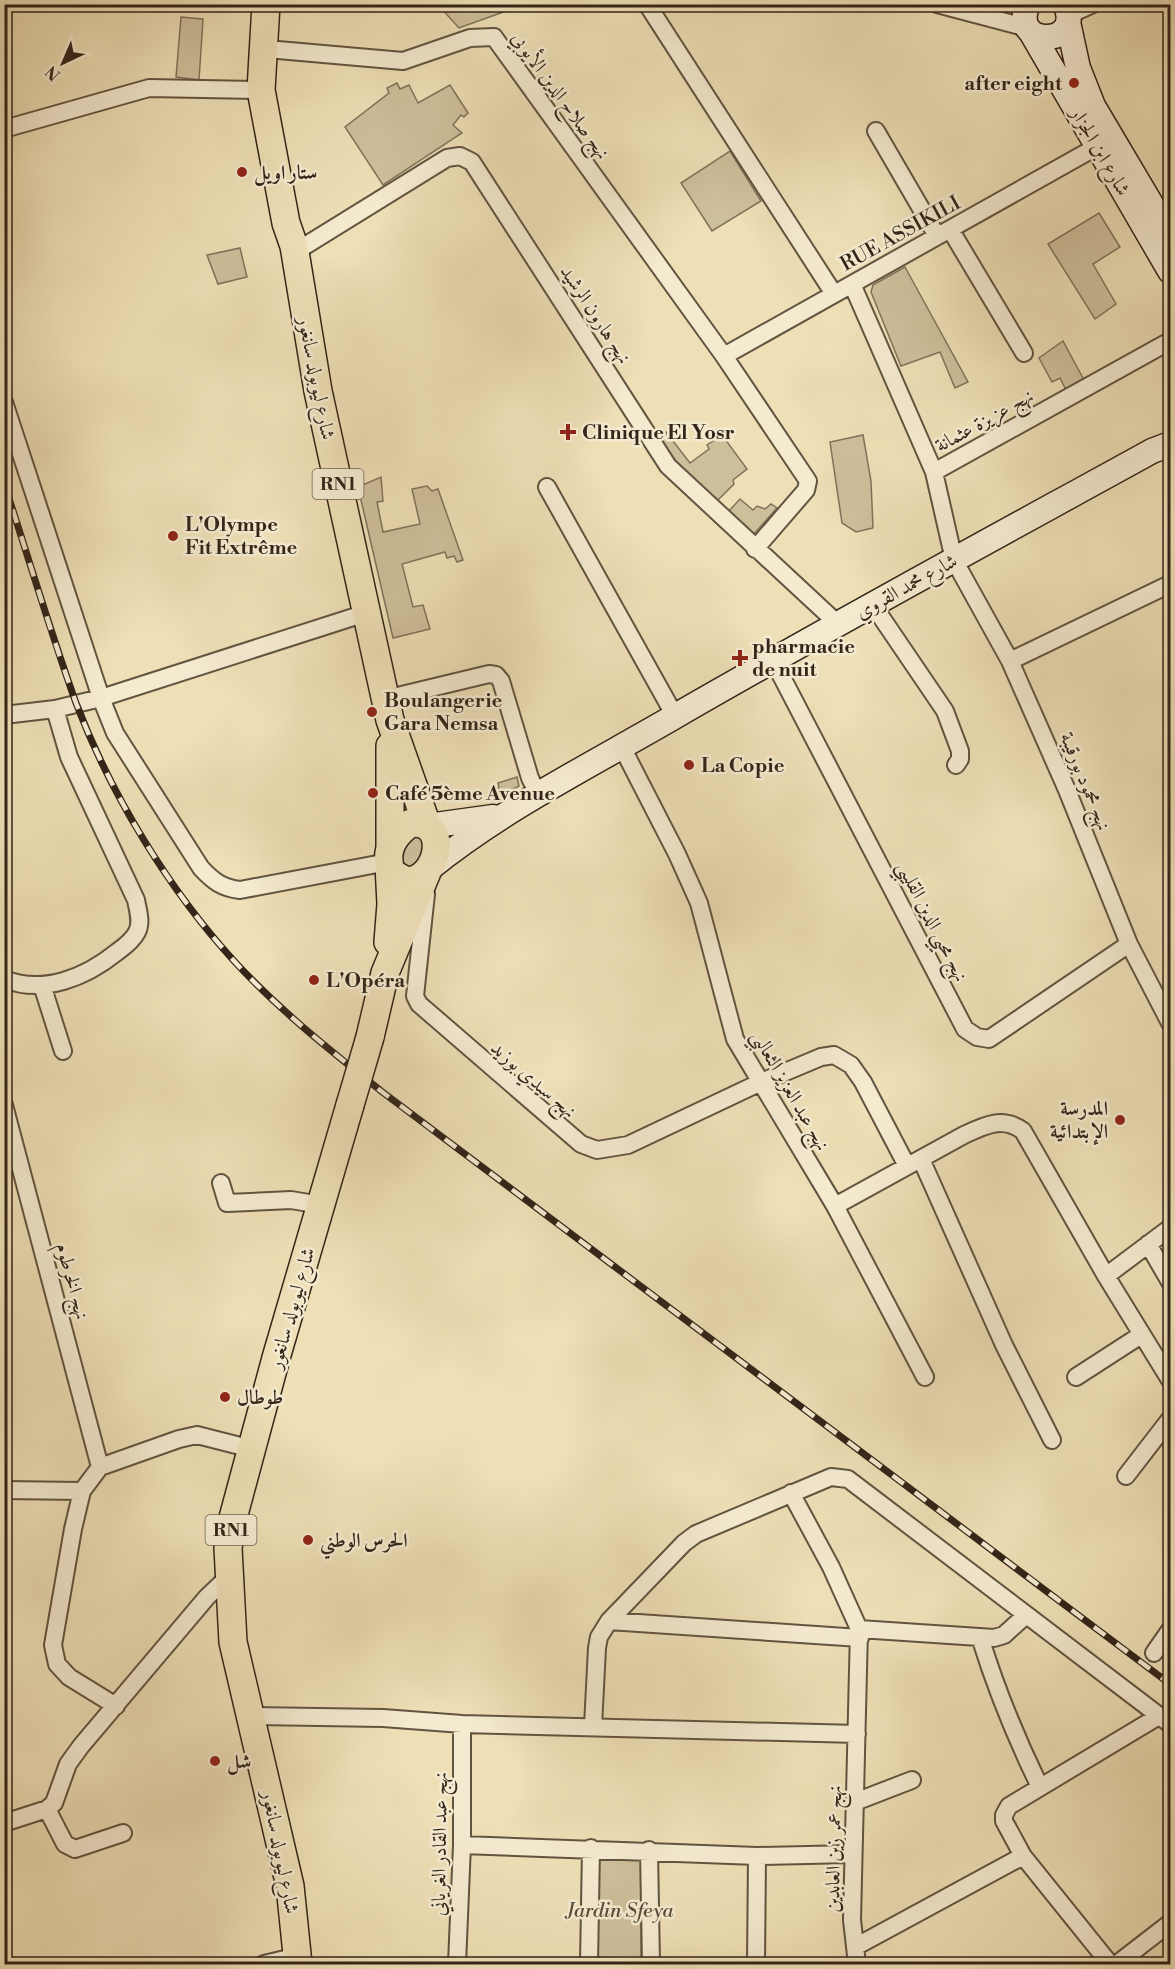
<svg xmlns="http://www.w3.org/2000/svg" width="1175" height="1969" font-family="'Libre Bodoni',Amiri,serif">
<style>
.green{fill:#cebf9b;stroke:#80725a;stroke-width:1.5}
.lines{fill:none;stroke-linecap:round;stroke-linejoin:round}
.street-casing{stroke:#625440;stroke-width:20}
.secondary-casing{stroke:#332519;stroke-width:27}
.primary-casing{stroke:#332519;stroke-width:30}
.street{stroke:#f4ead0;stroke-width:16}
.secondary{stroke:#f4ead0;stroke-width:24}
.primary{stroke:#eedfb6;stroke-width:27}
.rail-casing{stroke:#332519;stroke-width:7}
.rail{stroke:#f4ead0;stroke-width:4.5;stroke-dasharray:14;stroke-linecap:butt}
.primary-bridge-casing{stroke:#332519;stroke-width:30;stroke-linecap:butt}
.primary-bridge{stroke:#eedfb6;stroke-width:27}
.poi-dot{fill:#8f2418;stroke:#f4ead0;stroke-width:2}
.labels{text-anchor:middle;stroke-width:5;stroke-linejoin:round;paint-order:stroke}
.shield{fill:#f4ead0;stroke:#6d6050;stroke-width:1.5}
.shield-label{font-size:18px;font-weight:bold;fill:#332519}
.poi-label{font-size:20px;font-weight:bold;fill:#332519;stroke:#f4ead0;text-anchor:start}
.street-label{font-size:20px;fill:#332519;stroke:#f4ead0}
.park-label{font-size:20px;font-style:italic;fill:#5a4c3a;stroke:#f4ead0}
</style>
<rect width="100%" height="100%" fill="#eedfb6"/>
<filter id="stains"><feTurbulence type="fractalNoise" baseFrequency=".00333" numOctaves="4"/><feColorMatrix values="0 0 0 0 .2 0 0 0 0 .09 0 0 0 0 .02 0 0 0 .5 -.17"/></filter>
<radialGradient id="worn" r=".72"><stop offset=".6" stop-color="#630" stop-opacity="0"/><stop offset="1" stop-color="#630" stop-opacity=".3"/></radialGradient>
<!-- green -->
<path class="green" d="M 438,5 L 523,5 L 459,28 Z
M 181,17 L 203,19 L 199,80 L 176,77 Z
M 397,83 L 400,89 L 409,85 L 418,103 L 450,85 L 468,113 L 464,117 L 461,115 L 453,125 L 462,133 L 383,185 L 345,127 L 389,93 L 387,88 Z
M 730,151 L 761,201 L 712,231 L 681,183 Z
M 1099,213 L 1120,247 L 1093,264 L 1116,304 L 1095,319 L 1048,244 Z
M 240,248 L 247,277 L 218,284 L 207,255 Z
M 905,267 L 968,382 L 955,388 L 940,352 L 901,366 L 871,292 L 873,285 Z
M 1063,341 L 1084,380 L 1066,390 L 1060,378 L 1052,382 L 1039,358 Z
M 666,432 L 690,463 L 709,449 L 707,445 L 722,435 L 747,469 L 733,480 L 734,484 L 717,501 L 672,460 L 659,439 Z
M 863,435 L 871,481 L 873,528 L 856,532 L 842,523 L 830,442 Z
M 381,477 L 383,501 L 377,502 L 383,532 L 420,524 L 412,489 L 427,486 L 432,491 L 438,489 L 463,560 L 457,562 L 454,556 L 447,558 L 445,552 L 402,564 L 413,607 L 423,605 L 430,629 L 393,638 L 358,487 Z
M 740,499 L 753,510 L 757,506 L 765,509 L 771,504 L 777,508 L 753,535 L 728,512 Z
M 517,777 L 519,786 L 491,800 L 489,792 L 499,788 L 498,783 Z
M 421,835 L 425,849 L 412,870 L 401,863 L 402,846 L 408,837 Z
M 598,1856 L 641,1856 L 641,1964 L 598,1964 Z"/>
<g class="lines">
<defs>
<path id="street" d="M 647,4 L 834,294
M 937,4 L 1028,28
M 1069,15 L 1093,4
M 278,50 L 403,61 L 470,38 L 494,37 L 724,356 L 808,481 L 806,490 L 755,549
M 4,129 L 149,88 L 261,90
M 876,131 L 937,236
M 950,229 L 1024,353
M 295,252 L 447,158 L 460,156 L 472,162 L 668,466 L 838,624
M 852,284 L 934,472 L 1170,341
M 724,356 L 1098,146
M 4,402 L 101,698 L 115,733 L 201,868 C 213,881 222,888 240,890 L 388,862
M 934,472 L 954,560 L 1010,661 L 1067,790 L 1129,944 L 1170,1023
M 547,487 L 675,716
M 873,605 L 945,711 L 960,751 L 960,759 L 956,765
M 773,660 L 965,1029 L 977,1037 L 989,1039 L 1129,944
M 1010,661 L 1170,584
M 385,699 L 489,674 L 496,675 L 501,681 L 530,778 L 539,796
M 4,715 L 55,709 L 101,698 L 366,613
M 622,747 L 677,854 L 699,903 L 735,1039 L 835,1206 L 925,1377
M 426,894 L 415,996 L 419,1004 L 581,1144 L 597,1150 L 628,1145 L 759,1083 L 821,1057 L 834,1055 L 851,1065 L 863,1082 L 907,1166
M 4,979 C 44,995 86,977 117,952 C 124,947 133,940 137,932 C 142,922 138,911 136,900 L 69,757 L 55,709
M 42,985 L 63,1051
M 4,1105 L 100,1467
M 921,1159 L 1004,1345 L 1052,1440
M 221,1183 L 227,1203 L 291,1200 L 321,1205
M 835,1206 L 964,1135 C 985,1125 1003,1116 1023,1131 L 1106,1276 L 1170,1228
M 1148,1244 L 1170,1282
M 1106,1276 L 1170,1380
M 1076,1377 L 1141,1335
M 1126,1476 L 1170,1419
M 4,1490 L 82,1491 L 100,1467 L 179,1439 L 197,1435 L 252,1449
M 82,1491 L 73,1529 L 53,1645 L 57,1664 L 69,1677 L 116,1706
M 791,1493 L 831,1567 L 859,1629 L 852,1920 L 857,1964
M 609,1621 L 860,1638
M 859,1629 L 994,1638 L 1004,1635 L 1026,1615
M 980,1637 C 996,1689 1016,1738 1040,1787
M 1154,1653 L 1170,1630
M 249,1716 L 383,1718 L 462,1724 L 857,1734
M 593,1726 L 597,1648 L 599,1637 L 609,1621 L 684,1543 L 696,1534 L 831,1477 L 848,1479 L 1170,1724
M 855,1802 L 912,1780
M 47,1809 L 65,1844 L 75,1849 L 123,1833
M 4,1823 L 47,1809 L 54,1803 L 68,1764 L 81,1746 L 207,1597 L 228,1577
M 462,1845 L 757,1856 L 853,1854
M 649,1850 L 651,1964
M 1023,1856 L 1004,1821 L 1004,1815 L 1009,1806 L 1159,1716
M 855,1947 L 1023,1856 L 1110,1964
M 264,1964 L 298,1956
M 457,1964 L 462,1845 L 462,1724
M 589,1964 L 591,1848
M 756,1964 L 757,1856
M 1117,1964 L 1170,1923"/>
<path id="secondary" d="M 1028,4 C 1008,49 1086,47 1065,4
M 1068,22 L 1078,68 L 1093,106 L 1170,236
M 1031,32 L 1170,271
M 428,826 L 493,817
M 430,868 C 503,809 591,765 672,718 C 831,626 992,539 1152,451 L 1170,444"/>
<path id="primary" d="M 266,4 L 261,90 L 286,223 L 294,246 L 318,391 L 390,720 L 427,825
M 390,746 L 390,847
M 411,823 C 451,820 439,881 406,881 L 392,873 C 383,852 393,835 411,823 Z
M 388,942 L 391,904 L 389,865
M 370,1037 L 385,973 L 427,872
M 298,1964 L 290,1886 L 233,1642 L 228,1548 L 233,1518 L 276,1358 L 350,1105"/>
</defs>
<!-- street casing -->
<use href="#street" class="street-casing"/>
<!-- secondary casing -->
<use href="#secondary" class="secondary-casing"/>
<!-- primary casing -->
<use href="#primary" class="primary-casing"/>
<!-- street -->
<use href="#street" class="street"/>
<!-- secondary -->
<use href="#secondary" class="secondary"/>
<!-- primary -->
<use href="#primary" class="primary"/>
<defs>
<path id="rail" d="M 4,483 C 28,556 50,631 76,703 C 111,795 169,890 235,962 C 279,1010 330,1050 381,1091 L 1170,1684"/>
</defs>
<!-- rail casing -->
<use href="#rail" class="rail-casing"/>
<!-- rail -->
<use href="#rail" class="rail"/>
<defs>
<path id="primary-bridge" d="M 350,1105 L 370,1037"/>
</defs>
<!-- primary-bridge casing -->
<use href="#primary-bridge" class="primary-bridge-casing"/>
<!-- primary-bridge -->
<use href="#primary-bridge" class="primary-bridge"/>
</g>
<!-- markers -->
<g class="poi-dot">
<circle cx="1074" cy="83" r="6"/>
<circle cx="242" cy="172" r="6"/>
<path d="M565 423h6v6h6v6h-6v6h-6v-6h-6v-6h6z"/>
<circle cx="173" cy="536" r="6"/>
<path d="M737 649h6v6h6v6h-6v6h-6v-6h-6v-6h6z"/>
<circle cx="372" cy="712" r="6"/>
<circle cx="689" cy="765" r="6"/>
<circle cx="373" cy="793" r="6"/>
<circle cx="314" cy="980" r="6"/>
<circle cx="1120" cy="1120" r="6"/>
<circle cx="225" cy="1397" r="6"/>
<circle cx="308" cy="1540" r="6"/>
<circle cx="215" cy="1761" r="6"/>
</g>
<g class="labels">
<!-- shield labels -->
<g class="shield">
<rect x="312.5" y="469" width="51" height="30" rx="4.5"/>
<rect x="205.5" y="1515" width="51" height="30" rx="4.5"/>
</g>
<g class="shield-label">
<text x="338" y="490">RN1</text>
<text x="231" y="1536">RN1</text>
</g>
<!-- poi labels -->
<g class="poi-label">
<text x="1062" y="90" text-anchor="end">after eight</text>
<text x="254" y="179">ستار اويل</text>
<text x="582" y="439">Clinique El Yosr</text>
<text x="185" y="531">L'Olympe<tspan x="185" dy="23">Fit Extrême</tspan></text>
<text x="752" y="653">pharmacie<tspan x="752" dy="23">de nuit</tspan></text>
<text x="384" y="707">Boulangerie<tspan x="384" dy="23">Gara Nemsa</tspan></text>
<text x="701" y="772">La Copie</text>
<text x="385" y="800">Café 5ème Avenue</text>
<text x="326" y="987">L'Opéra</text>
<text x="1108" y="1115" text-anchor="end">المدرسة<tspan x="1108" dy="23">الإبتدائية</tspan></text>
<text x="237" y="1404">طوطال</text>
<text x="320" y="1547">الحرس الوطني</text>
<text x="227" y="1768">شل</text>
</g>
<!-- street labels -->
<g class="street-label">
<text transform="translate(561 95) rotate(54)" y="7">نهج صلاح الدين الأيوبي</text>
<text transform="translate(1101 151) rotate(60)" y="7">شارع ابن الجزار</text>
<text transform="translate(900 233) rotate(-29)" y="7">RUE ASSIKILI</text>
<text transform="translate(596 314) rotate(57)" y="7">نهج هارون الرشيد</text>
<text transform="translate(317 378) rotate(79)" y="7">شارع ليوبولد سانغور</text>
<text transform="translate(984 420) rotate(-29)" y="7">نهج عزيزة عثمانة</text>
<text transform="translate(906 586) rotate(-29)" y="7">شارع محمد القروي</text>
<text transform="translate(1086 781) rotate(68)" y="7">نهج محمود بورقيبة</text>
<text transform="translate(933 921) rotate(63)" y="7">نهج محيي الدين القليبي</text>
<text transform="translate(534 1079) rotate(41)" y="7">نهج سيدي بوزيد</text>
<text transform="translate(791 1090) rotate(60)" y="7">نهج عبد العزيز الثعالبي</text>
<text transform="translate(73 1281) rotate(75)" y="7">نهج الخرطوم</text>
<text transform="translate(291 1308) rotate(-74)" y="7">شارع ليوبولد سانغور</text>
<text transform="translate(439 1844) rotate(-89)" y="7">نهج عبد القادر الغرياني</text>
<text transform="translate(833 1849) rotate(-89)" y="7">نهج عمر زين العابدين</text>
<text transform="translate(281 1852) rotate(79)" y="7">شارع ليوبولد سانغور</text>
</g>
<!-- park labels -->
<g class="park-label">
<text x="620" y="1917">Jardin Sfeya</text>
</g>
</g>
<!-- margin -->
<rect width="1175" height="1969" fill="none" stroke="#eedfb6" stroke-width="24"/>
<rect x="6" y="6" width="1163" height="1957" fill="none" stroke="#332519" stroke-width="3"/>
<rect x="12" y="12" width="1151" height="1945" fill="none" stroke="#332519" stroke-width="1.5"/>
<!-- north arrow -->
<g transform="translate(63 63) rotate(224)" stroke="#f4ead0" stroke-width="4.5" paint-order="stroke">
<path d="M0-4.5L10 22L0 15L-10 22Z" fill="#332519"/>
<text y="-9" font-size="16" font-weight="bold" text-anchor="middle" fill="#332519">N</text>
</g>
<rect width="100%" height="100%" filter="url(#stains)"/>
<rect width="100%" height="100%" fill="url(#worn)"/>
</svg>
